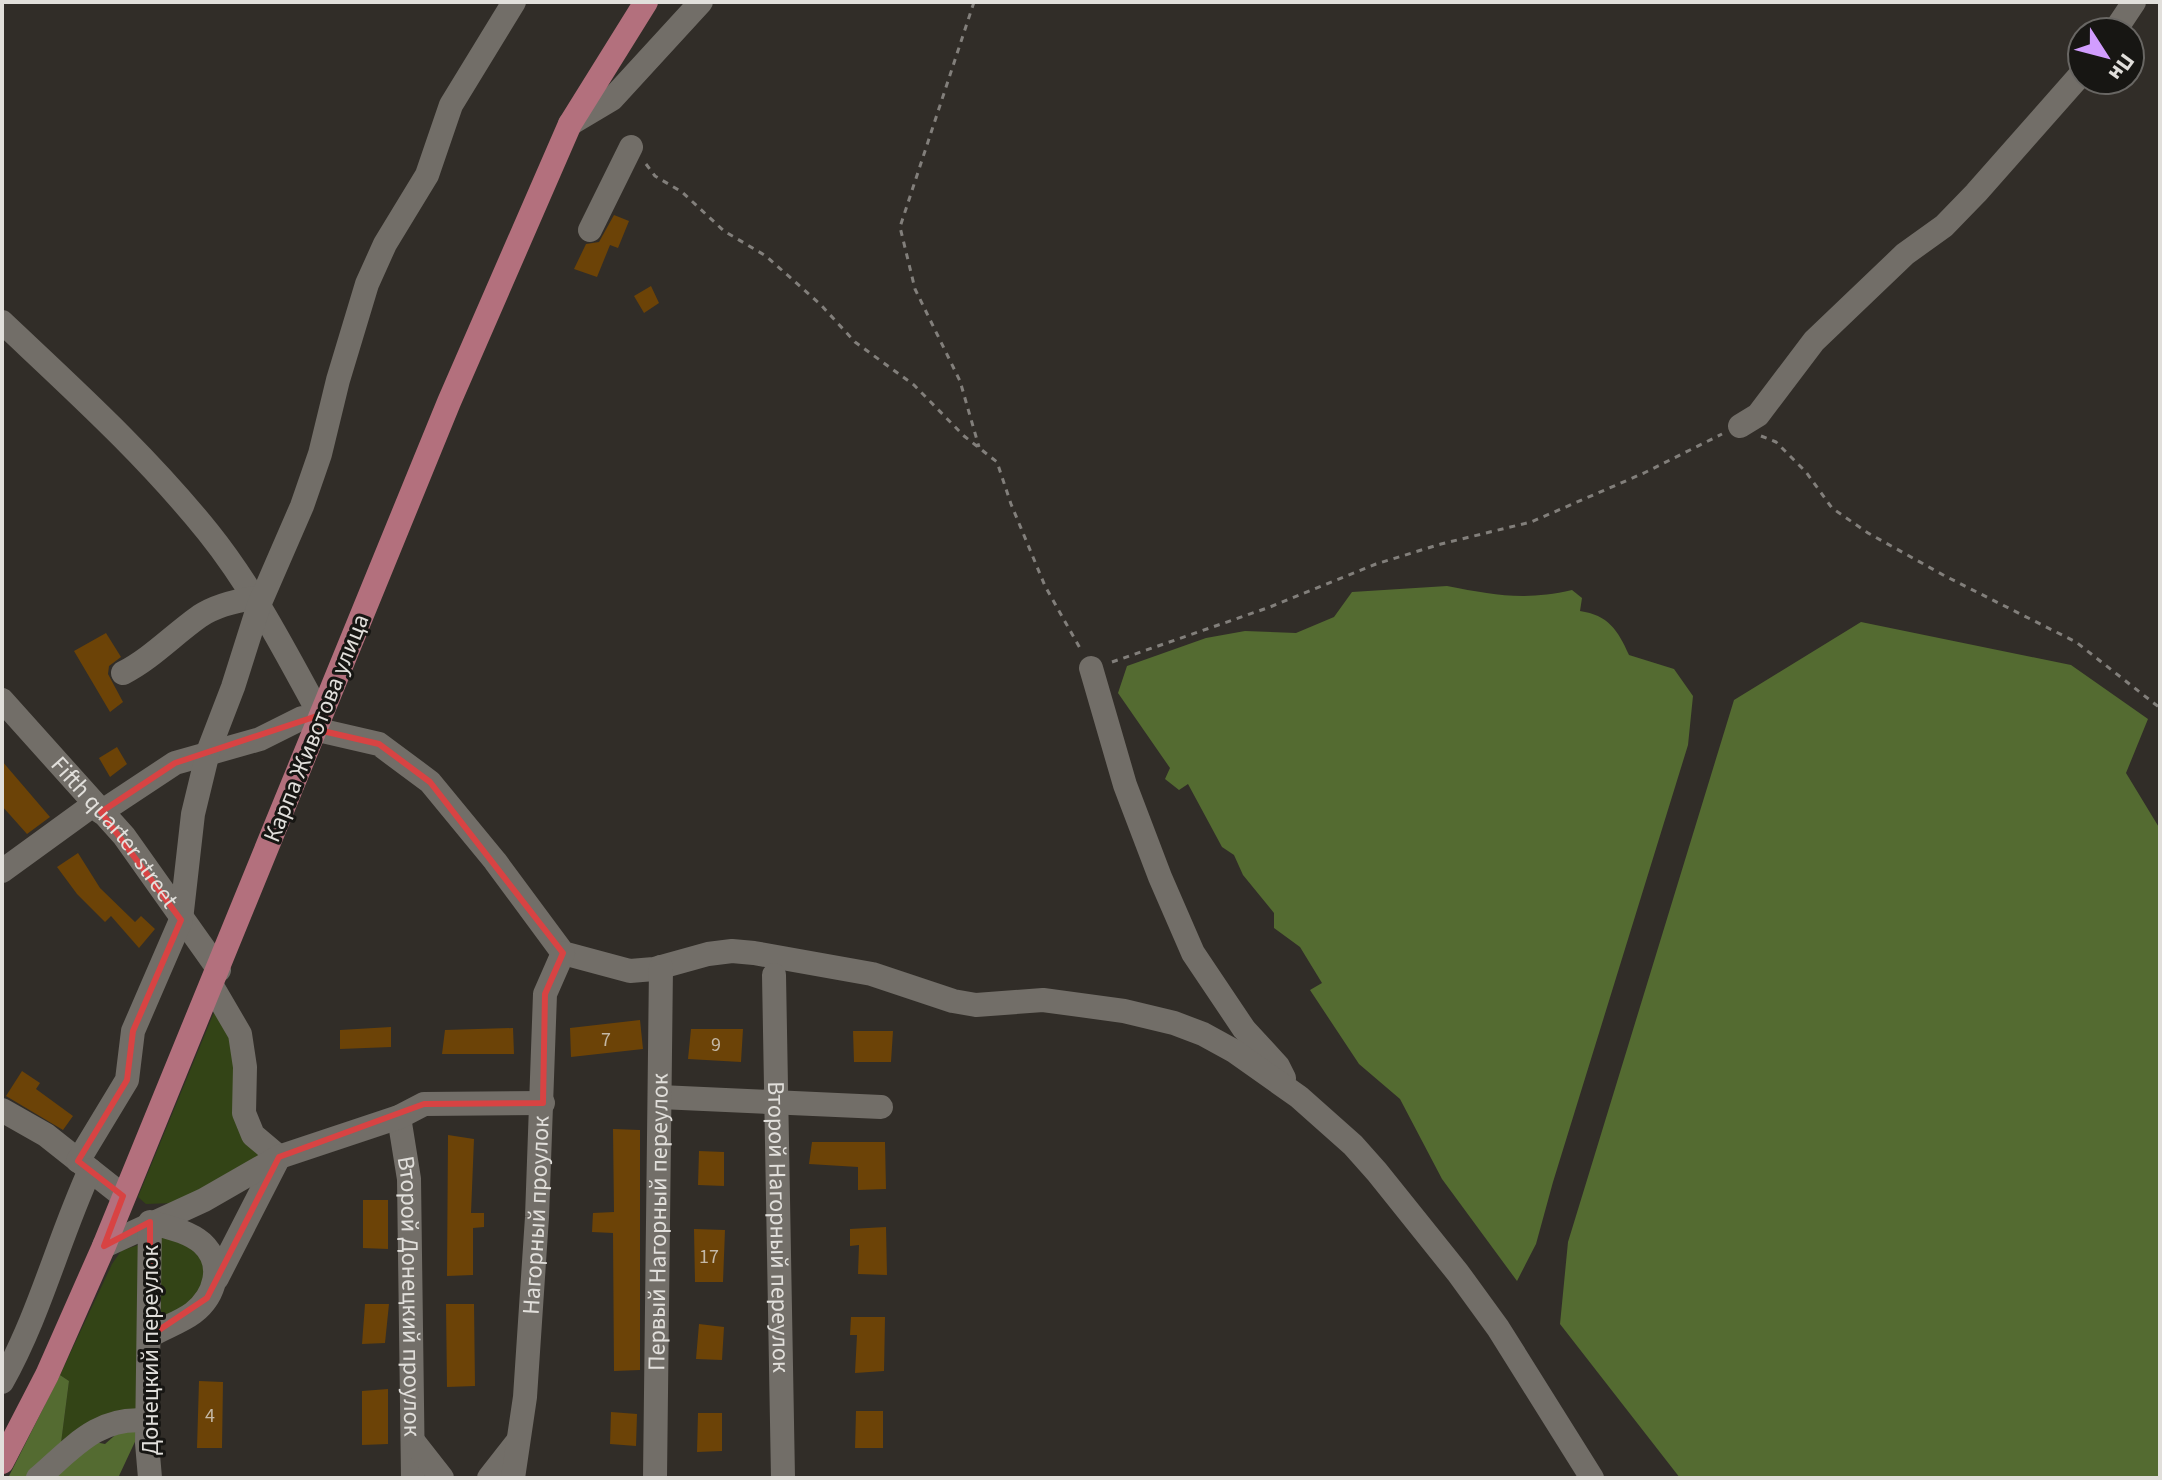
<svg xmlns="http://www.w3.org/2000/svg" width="2162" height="1480" font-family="'Source Sans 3',sans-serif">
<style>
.green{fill:#334416}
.forest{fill:#546b31}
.building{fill:#6c4307}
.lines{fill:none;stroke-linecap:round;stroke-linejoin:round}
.path{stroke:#827f7b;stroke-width:3;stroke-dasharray:6 6;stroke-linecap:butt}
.minor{stroke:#726e68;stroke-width:24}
.major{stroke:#b3707d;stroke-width:24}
.marked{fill:none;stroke:#d84343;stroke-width:6;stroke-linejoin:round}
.labels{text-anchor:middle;stroke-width:6;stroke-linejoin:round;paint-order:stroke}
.number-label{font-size:20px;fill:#c4b8a6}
.street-label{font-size:24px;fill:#e1dfdb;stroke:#171613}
</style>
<rect width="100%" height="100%" fill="#312d28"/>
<!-- green -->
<path class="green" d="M 217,1005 L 228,1024 L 263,1157 L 174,1203 L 146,1204 L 138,1197 Z
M 160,1232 L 201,1250 L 206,1289 L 158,1326 Z
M 138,1245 L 142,1416 L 61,1443 L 69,1381 L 60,1375 L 112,1264 L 121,1251 Z"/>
<!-- forest -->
<path class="forest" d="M 1447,586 C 1494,595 1524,601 1572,590 L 1582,598 L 1580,611 C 1608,615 1618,630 1629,655 L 1674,669 L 1693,696 L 1688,745 L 1553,1182 L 1536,1244 L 1517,1281 L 1442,1179 L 1400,1099 L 1359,1064 L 1310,990 L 1322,983 L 1300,947 L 1274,928 L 1274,913 L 1243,875 L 1234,855 L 1222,847 L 1188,784 L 1179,790 L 1165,779 L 1170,768 L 1118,693 L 1127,666 L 1206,638 L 1245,631 L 1296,633 L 1334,617 L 1352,592 Z
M 1861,622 L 2071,665 L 2148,719 L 2126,773 L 2160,829 L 2160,1478 L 1680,1478 L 1560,1324 L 1568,1242 L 1734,700 Z
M 60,1375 L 69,1381 L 61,1443 L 31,1478 L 12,1478 L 9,1476 Z
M 121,1430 L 140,1431 L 118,1478 L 58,1478 L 58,1471 L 90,1441 L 105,1444 Z"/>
<!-- building -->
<path class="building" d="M 614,215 L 629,221 L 618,248 L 610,245 L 597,277 L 574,269 L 586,244 L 599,242 Z
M 651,286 L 659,303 L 644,313 L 634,296 Z
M 106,633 L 121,657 L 109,666 L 108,674 L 123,702 L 110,712 L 74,651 Z
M 117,747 L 127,764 L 110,777 L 99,758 Z
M 2,761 L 50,817 L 27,834 L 2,806 Z
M 78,853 L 100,888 L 135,922 L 141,916 L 155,929 L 139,948 L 111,916 L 105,922 L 77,894 L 57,867 Z
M 640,1020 L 643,1049 L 571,1057 L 570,1028 Z
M 391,1027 L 391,1047 L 340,1049 L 340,1030 Z
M 513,1028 L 514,1054 L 442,1054 L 445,1030 Z
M 691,1029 L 743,1029 L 741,1062 L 688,1059 Z
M 853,1031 L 893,1031 L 891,1062 L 854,1062 Z
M 22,1071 L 40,1083 L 36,1089 L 73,1116 L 63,1130 L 6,1096 Z
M 613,1129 L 640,1130 L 640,1370 L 614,1371 L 613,1233 L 592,1232 L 593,1213 L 614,1212 Z
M 448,1135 L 474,1139 L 471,1213 L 484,1213 L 484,1227 L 473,1228 L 473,1275 L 447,1276 Z
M 812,1142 L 885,1142 L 886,1189 L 858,1190 L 858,1167 L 809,1164 Z
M 699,1151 L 724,1152 L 724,1186 L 698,1185 Z
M 363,1200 L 388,1200 L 388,1249 L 363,1248 Z
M 886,1227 L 887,1275 L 858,1274 L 859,1245 L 850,1246 L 850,1229 Z
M 694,1229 L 725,1230 L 723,1282 L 695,1282 Z
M 365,1304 L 389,1304 L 385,1343 L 362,1344 Z
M 446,1304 L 474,1304 L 475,1386 L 447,1387 Z
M 851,1317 L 885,1317 L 884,1371 L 855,1373 L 857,1335 L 850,1335 Z
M 699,1324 L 724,1327 L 722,1360 L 696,1359 Z
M 199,1381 L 223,1382 L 222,1448 L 197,1448 Z
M 388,1389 L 388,1444 L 362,1445 L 362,1391 Z
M 856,1411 L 883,1411 L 883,1448 L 855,1448 Z
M 611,1412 L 637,1414 L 636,1446 L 610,1444 Z
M 698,1413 L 722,1413 L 722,1451 L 697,1452 Z"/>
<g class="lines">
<!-- path -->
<path class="path" d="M 974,2 L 900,227 L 915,289 L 960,381 L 979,447
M 646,164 L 655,176 L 682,192 L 724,231 L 766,256 L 821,305 L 855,342 L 914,385 L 964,436 L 997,462 L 1011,504 L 1045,586 L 1081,650
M 1761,436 L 1776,442 L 1806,472 L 1832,508 L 1868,533 L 1945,576 L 2076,642 L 2160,708
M 1112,662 L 1270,607 L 1376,564 L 1441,544 L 1531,522 L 1644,473 L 1722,434"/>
<!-- minor -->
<g class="minor">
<path d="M 2114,32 L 2134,2"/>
<path d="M 570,124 L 612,99 L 701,2"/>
<path d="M 590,230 L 631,147"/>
<path d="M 2,322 C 74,390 146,455 208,532 C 253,588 286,653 320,715 L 302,718 L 260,739 L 175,763 L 101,812"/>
<path d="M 1740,426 L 1758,415 L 1814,341 L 1905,254 L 1944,226 L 1976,193 L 2082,73"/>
<path d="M 1091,668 L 1125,785 L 1160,877 L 1193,953 L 1244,1029 L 1278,1066 L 1284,1078"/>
<path d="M 123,673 C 152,658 173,635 200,616 C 215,606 235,601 254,598"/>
<path id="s1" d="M 2,700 L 124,836 L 219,970"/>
<path d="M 314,729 L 379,744 L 430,782 L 495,861 L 563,953 L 630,971 L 654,969 L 708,954 L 732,951 L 754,953 L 872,974 L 953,1001 L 976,1005 L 1043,1000 L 1124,1011 L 1174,1023 L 1203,1034 L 1234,1051 L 1299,1097 L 1353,1145 L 1377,1172 L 1458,1273 L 1498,1328 L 1592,1478"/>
<path d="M 2,871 L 93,805"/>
<path id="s2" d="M 774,975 L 783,1478"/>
<path d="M 212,986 L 240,1034 L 245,1067 L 244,1113 L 253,1135 L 279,1157 L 217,1278"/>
<path d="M 660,1097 L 881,1107"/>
<path d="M 2,1110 L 46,1135 L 123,1196"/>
<path id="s3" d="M 399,1117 L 409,1179 L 413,1478"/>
<path d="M 78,1161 L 127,1080 L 133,1031 L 181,920 L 193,814 L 208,752 L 233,687 L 259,605 L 302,506 L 320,454 L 338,380 L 367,284 L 385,244 L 427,175 L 451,105 L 514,2"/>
<path d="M 104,1246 L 204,1200 L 279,1157 L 399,1117 L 424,1104 L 543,1103"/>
<path d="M 150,1336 C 163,1328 181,1322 193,1313 C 215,1296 225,1264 202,1243 C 188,1231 167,1227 150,1222 L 147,1443 L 150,1478"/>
<path d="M 2,1382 C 40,1314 58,1240 90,1170"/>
<path d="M 413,1441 L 442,1478"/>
<path d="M 38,1478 C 72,1449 98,1415 148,1421"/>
<path d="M 489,1478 L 518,1441"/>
<path id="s4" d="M 513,1478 L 525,1397 L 537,1217 L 545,994 L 563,953"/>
<path id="s5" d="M 655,1478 L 661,967"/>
</g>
<!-- major -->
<path class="major" d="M 2,1462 L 47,1375 L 104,1246 L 449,402 L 570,124 L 646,2"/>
</g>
<!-- marked area -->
<path class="marked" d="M 320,715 L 314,729 L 379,744 L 430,782 L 563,953 L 545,994 L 543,1103 L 424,1104 L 279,1157 L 207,1298 L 150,1336 L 150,1222 L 104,1246 L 123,1196 L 78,1161 L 127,1080 L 133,1031 L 181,920 L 101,812 L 175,763 Z"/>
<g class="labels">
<!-- number labels -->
<g class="number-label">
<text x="606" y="1046">7</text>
<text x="716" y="1051">9</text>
<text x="709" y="1263">17</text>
<text x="210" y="1422">4</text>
</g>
<!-- street labels -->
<g class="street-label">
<text transform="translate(316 728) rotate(-68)" y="8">Карпа Животова улица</text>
<text dy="8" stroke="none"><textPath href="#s1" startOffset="174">Fifth quarter street</textPath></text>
<text dy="8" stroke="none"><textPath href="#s4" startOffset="264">Нагорный проулок</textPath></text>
<text dy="8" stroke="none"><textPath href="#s5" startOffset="256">Первый Нагорный переулок</textPath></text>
<text dy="8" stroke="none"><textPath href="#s2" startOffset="252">Второй Нагорный переулок</textPath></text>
<text dy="8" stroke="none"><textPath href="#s3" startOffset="180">Второй Донецкий проулок</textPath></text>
<text transform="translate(150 1350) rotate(-90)" y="8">Донецкий переулок</text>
</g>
</g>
<!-- border -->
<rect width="2162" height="1480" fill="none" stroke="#e1dfdb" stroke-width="8"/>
<!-- north arrow -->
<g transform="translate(2106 56) rotate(126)"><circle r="38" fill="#171613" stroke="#686663" stroke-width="2"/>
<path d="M0-6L14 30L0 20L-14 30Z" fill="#d19dfe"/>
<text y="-12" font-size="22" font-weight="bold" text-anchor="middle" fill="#e1dfdb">Пн</text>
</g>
</svg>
